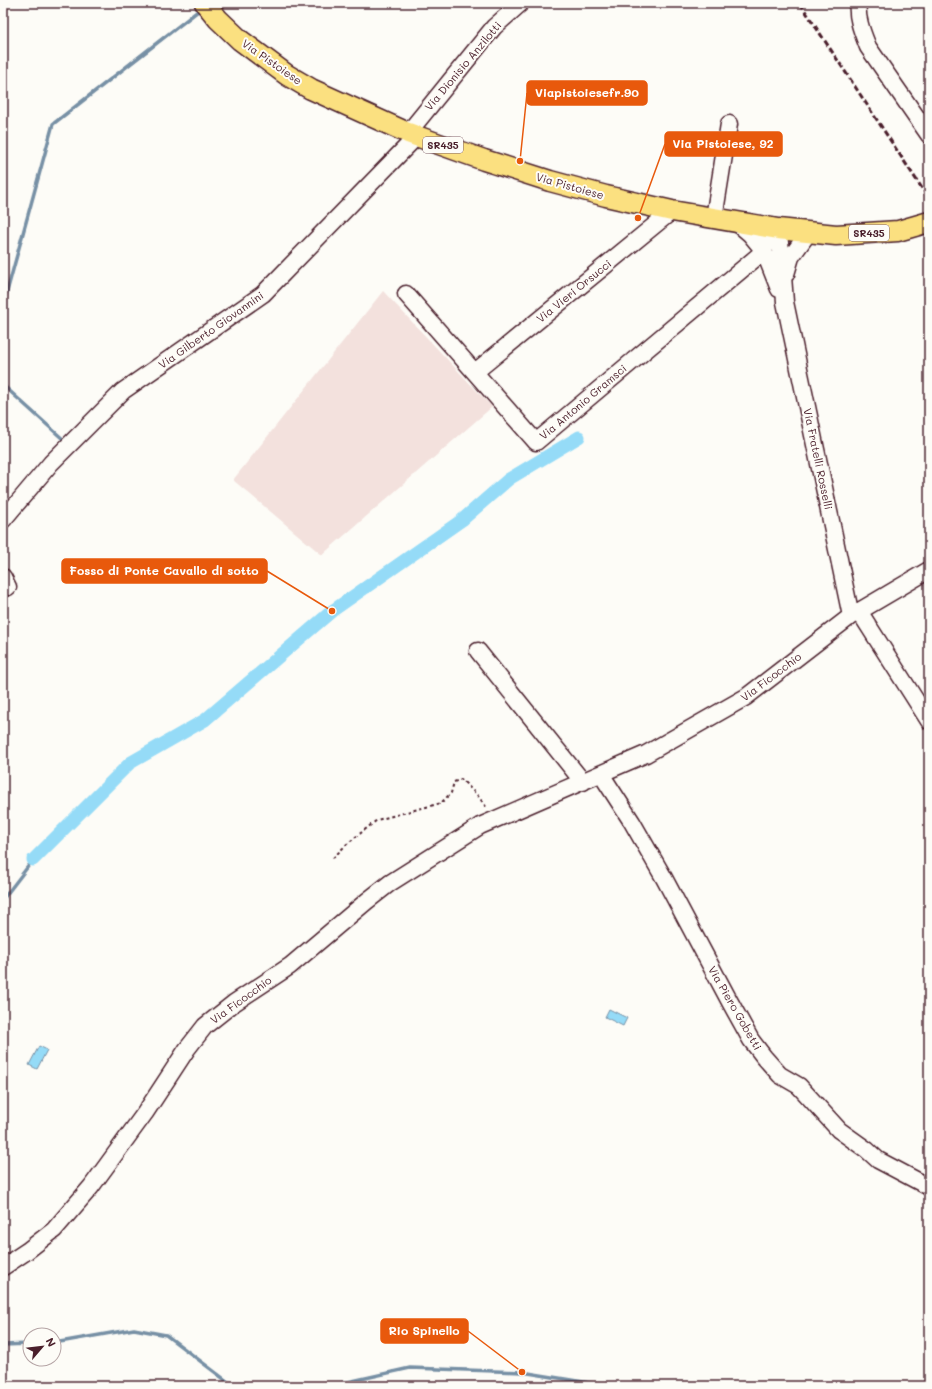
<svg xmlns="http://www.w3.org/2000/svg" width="932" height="1389" font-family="Mali,sans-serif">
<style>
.built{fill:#f3e1dd}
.water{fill:#95dbf7;stroke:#7790a5}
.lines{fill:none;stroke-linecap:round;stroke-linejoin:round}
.stream{stroke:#7790a5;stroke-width:3.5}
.canal{stroke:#95dbf7;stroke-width:13}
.minor-casing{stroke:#4a1f2b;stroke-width:19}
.major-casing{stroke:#4a1f2b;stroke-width:23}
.path{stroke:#4a1f2b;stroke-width:2;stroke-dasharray:3 3;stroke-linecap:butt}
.minor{stroke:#fdfcf7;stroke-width:16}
.major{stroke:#fbe080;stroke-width:20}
.rail{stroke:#4a1f2b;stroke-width:3;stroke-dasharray:6 3;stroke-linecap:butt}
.labels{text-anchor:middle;stroke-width:4;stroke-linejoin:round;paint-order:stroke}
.shield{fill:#fdfcf7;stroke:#806168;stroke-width:1}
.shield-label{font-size:10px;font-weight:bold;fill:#4a1f2b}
.street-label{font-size:11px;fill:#4a1f2b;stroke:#fdfcf7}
.leader{fill:none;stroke:#e8590c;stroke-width:1.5}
.callout-dot{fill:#e8590c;stroke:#fdfcf7;stroke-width:1.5}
.callout{fill:#e8590c;stroke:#e8590c;stroke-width:1.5}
.callout-label{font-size:12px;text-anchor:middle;font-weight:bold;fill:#fff}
</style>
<rect width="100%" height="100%" fill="#fdfcf7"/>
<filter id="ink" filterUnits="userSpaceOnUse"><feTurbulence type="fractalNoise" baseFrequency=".025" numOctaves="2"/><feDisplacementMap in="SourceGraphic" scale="8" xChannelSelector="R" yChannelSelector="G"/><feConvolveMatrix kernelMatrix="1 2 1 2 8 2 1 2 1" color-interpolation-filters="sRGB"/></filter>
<g filter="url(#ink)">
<!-- built -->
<path class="built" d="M 383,291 L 492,407 L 322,555 L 233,480 Z"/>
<!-- water -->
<path class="water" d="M 609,1009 L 627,1018 L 623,1026 L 605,1017 Z
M 39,1046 L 47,1050 L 37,1069 L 29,1065 Z"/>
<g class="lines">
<!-- stream -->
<path class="stream" d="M 3,306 L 53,124 L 198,11
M 3,385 L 65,441 L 64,442
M 3,899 L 33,860
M 54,1343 L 134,1329 L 166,1335 L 228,1382 L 247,1386
M 3,1345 L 30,1344
M 330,1386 L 410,1368 L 522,1372 L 608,1386"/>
<!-- canal -->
<path class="canal" d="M 33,860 L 130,763 L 205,720 L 332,611 L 462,520 L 509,479 L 579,437"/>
<defs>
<path id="minor" d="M 858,3 C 856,18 863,34 868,47 L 929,135
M 408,133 L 494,27 L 521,3
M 714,218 L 729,124
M 736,222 L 750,234 L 764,251 L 779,289
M 778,229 L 781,250 L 785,302 L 851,616
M 786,274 L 791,257 L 809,232
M 406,294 L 536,442 L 764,251 L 770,236 L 778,229
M 475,372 L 672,211
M 3,520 L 51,463 L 123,391 L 263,294 L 417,136
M 3,577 L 8,587
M 859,611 L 929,721
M 478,651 L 583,782
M 601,774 L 632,822 L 664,878 L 730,1002 L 751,1040 L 764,1057 L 780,1075 L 799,1086 L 839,1130 L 867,1150 L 878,1160 L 929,1187
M 3,1267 L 27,1251 L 54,1230 L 91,1187 L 145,1113 L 187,1049 L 205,1026 L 234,1003 L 290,966 L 367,901 L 390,883 L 480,826 L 646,754 L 746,697 L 851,616 L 929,570"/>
<path id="major" d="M 205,3 L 218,19 L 240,40 L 287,75 L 311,89 L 408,133 L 484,160 L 550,181 L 606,196 L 672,211 L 778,229 L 836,235 L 898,231 L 929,222"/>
</defs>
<!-- minor casing -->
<use href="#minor" class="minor-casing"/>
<!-- major casing -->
<use href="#major" class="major-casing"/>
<!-- path -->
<path class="path" d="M 333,858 L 347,844 L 377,820 L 441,803 L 451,793 L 454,782 L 461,779 L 478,796 L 487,808"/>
<!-- minor -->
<use href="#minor" class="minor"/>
<!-- major -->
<use href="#major" class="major"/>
<!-- rail -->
<path class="rail" d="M 800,3 L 929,199"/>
</g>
</g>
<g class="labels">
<!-- shield labels -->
<g class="shield">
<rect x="423" y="137" width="40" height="16" rx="3"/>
<rect x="849" y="225" width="40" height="16" rx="3"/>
</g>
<g class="shield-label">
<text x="443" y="149">SR435</text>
<text x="869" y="237">SR435</text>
</g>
<!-- street labels -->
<g class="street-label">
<text transform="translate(272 62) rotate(35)" y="4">Via Pistoiese</text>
<text transform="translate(463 66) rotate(-50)" y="4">Via Dionisio Anzilotti</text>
<text transform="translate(570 186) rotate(16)" y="4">Via Pistoiese</text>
<text transform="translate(574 291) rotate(-39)" y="4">Via Vieri Orsucci</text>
<text transform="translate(211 330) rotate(-35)" y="4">Via Gilberto Giovannini</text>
<text transform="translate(583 402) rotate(-40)" y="4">Via Antonio Gramsci</text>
<text transform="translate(818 459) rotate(78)" y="4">Via Fratelli Rosselli</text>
<text transform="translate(771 677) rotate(-37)" y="4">Via Ficocchio</text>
<text transform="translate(241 1000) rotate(-36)" y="4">Via Ficocchio</text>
<text transform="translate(735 1008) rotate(60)" y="4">Via Piero Gobetti</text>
</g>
</g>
<!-- callouts -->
<path class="leader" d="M520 161L527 93M638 218L665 144M332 611L267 571M522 1372L468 1331"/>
<g class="callout-dot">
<circle cx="520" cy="161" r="4"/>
<circle cx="638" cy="218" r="4"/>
<circle cx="332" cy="611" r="4"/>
<circle cx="522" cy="1372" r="4"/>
</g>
<g class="callout">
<rect x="527" y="81" width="120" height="24" rx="4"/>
<rect x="665" y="132" width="117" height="24" rx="4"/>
<rect x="62" y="559" width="205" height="24" rx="4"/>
<rect x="381" y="1319" width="87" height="24" rx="4"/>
</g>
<g class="callout-label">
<text x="587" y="97">Viapistoiesefr.90</text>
<text x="723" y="148">Via Pistoiese, 92</text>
<text x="164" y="575">Fosso di Ponte Cavallo di sotto</text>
<text x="424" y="1335">Rio Spinello</text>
</g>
<!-- margin -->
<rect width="932" height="1389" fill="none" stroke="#fdfcf7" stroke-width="16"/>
<rect x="8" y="8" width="916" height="1373" fill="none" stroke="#4a1f2b" stroke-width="1.5" filter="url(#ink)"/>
<!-- north arrow -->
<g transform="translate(42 1347) rotate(62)"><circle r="19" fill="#fdfcf7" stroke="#b5a4a5"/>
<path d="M0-3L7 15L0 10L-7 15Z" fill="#4a1f2b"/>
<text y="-6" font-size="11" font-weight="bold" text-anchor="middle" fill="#4a1f2b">N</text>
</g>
</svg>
